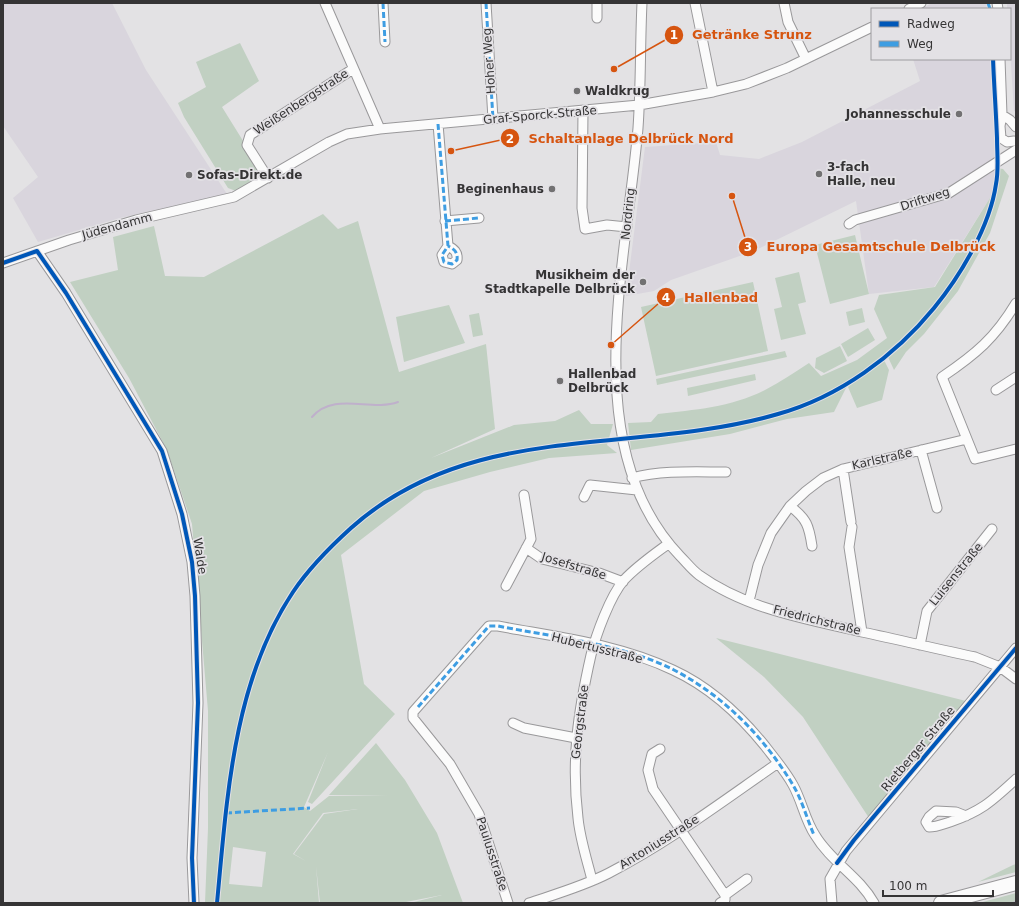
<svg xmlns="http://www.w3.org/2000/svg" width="1019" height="906" font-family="'DejaVu Sans',sans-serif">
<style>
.built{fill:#d9d5dd}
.green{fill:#c1d0c2;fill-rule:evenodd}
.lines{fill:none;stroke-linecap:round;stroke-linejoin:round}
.stream{stroke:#bfb0cb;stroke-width:2}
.street-casing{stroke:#99989a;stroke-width:11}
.primary-casing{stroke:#99989a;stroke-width:16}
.street{stroke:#fbfbfb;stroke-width:9}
.primary{stroke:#fbfbfb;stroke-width:14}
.quiet{stroke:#3e9de2;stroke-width:3;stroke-dasharray:6 3;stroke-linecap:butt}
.cycleway-casing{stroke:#e3e1e5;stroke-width:6}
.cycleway{stroke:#0057b8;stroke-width:4}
.poi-dot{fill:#727172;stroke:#e3e1e5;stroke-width:1.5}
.labels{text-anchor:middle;stroke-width:3.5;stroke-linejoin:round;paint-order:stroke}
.street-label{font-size:12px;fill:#353435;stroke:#e3e1e5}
.poi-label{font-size:12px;font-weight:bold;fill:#353435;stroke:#e3e1e5;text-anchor:start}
.leader{fill:none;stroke:#d65510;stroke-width:1.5}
.callout-dot{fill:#d65510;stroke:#e3e1e5;stroke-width:1.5}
.mark-label{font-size:12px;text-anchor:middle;font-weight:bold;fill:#fff}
.callout-label{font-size:13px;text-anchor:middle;font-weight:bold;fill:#d65510;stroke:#e3e1e5;stroke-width:3.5;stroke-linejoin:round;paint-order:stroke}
</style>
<rect width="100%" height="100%" fill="#e3e2e4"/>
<!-- built -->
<path class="built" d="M 3,3 L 112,3 L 146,70 L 227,194 L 120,218 L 38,242 L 13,198 L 38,177 L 3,126 Z
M 932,3 L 986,3 L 987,9 L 921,9 Z
M 1007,3 L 1016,3 L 1016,112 L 1014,111 L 1010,50 L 1010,9 L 1007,9 Z
M 913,59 L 990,59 L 996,165 L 993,193 L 934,287 L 869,294 L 856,201 L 754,251 L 671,280 L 654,291 L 626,296 L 645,147 L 716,142 L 720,155 L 759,159 L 802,142 L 920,81 Z"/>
<!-- green -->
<path class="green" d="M 240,43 L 259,81 L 222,107 L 263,173 L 236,191 L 228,188 L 184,117 L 178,103 L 206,87 L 196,62 Z
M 996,168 L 1003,169 L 1009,176 L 990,233 L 958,291 L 924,334 L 906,352 L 894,370 L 888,357 L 884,360 L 889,370 L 882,400 L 857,408 L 848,387 L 879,363 L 847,386 L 834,412 L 787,419 L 730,434 L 631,450 L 628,423 L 651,422 L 658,414 C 694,410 732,407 765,390 C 780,382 795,372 809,363 L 821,376 L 857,360 L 887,338 L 874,309 L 879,295 L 935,287 L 993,193 Z
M 323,214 L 338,229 L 358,221 L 399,372 L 486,344 L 495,429 L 431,458 L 514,425 L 555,421 L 579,410 L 591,424 L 613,424 L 607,445 L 617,453 L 549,458 L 490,472 L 424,491 L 341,555 L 364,684 L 395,714 L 312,804 L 308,802 L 328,752 L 304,807 L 310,811 L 329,796 L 388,796 L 329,795 L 376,743 L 405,780 L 437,833 L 463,903 L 410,903 L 442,895 L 401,903 L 320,903 L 316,866 L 319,903 L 205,903 L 208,828 L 208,711 L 192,524 L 167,450 L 129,378 L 70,282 L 118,270 L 113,237 L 154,226 L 165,276 L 204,277 ZM 358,809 L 324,814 L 294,854 L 306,861 L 293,854 L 323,813 ZM 233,847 L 266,852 L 262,887 L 229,884 Z
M 855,235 L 869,294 L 830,304 L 815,245 Z
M 799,272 L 806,302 L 798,304 L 806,334 L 781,340 L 774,309 L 782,307 L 775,278 Z
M 753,282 L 768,351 L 656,376 L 641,307 Z
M 449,305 L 465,343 L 404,362 L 396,317 Z
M 862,308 L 865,322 L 849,326 L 846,312 Z
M 479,313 L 483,335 L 473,337 L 469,315 Z
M 868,328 L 875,340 L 848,357 L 841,344 Z
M 840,346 L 847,361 L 824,373 L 815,368 L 816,358 Z
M 785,351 L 787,357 L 657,385 L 656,379 Z
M 755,374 L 756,380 L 688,396 L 687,388 Z
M 716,638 L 966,701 L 869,818 L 803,717 L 764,677 Z
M 1016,864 L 1016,872 L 978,882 L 1013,865 Z
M 1016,893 L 1016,902 L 979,903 Z"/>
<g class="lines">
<!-- stream -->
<path class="stream" d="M 312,417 C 334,391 371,412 398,402
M 1013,903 L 1016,902"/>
<defs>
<path id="street" d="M 325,3 L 380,129
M 383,3 L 385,42
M 486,3 L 493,119
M 597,3 L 597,18
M 642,3 C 640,44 641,86 638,128 C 627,261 576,448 680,556 C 686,562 692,570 699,575 C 746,609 806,619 862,632 C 900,640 937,649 975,657 L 1000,667 L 1016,679
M 695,3 L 713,92
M 784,3 L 788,22 L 806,59
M 997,3 L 998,9
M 909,9 L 921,3
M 1000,59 L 1002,115 L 1000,126 L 1001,138 L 1007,142 L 1014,141
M 583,111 L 582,208 L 585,229 L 607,225 L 627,227
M 1002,115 L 1010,120 L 1016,127
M 438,124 L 448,246 L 442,255 L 444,262 L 452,264 L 457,260 C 458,252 454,249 448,246
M 268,178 L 247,145 L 250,135 L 353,69
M 445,221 L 479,218
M 849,224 L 855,220 L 949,193 L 1016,150
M 37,251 L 66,293 L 162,451 L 182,514 L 192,562 L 195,596 L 198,703 L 192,858 L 194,903
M 3,263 L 69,240 L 136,220 L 234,197 L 329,142 L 347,134 L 380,129 L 639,105 L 713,92 L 746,84 L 787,68 L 872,27
M 1016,303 C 995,338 976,354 942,377 L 975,459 L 1016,449
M 996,390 L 1016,377
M 921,450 L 937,508
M 843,469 L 851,522
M 632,478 C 662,470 695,472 726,472
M 584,497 L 590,485 L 637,490
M 790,506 C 807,519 809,526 812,546
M 852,527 L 849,547 L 862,632
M 526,548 L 542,559 L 599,573 L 623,582
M 506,586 L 531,539 L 524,495
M 749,601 L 758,565 L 771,533 L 790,506 L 806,491 L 823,478 L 843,469 L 967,439
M 920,645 L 927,611 L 992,529
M 513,723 L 524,728 L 576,738
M 660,749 L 652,754 L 648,770 L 653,789 L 725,895
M 966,816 L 956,812 L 936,811 L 929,817 L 926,822 L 929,827 C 937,827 943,824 950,822 C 982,811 992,801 1016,779
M 592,880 C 587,860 580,839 578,818 C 571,760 578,712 591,655 C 596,635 610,596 624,580 C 637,566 653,555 668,544
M 508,903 L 479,814 L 450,764 L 413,718 L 413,712 L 489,626 L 498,626 C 556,637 619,644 673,670 C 710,687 740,715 765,746 C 775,759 786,772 793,785 C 802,801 805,820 815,835 C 831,862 859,876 874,903
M 529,903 C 556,894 584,886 609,873 C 669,842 723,801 778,763
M 720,903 L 725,900 L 725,895 L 747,879
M 832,903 L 830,879 L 846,851 L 1016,648"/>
<path id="primary" d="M 941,903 L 1016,883"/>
</defs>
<!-- street casing -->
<use href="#street" class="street-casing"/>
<!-- primary casing -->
<use href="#primary" class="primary-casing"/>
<!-- street -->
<use href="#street" class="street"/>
<!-- primary -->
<use href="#primary" class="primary"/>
<!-- quiet -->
<path class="quiet" d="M 383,3 L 385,42
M 486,3 L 493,119
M 988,3 L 990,9
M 438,124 L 448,246 L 442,255 L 444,262 L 452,264 L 457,260 C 458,252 454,249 448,246
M 445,221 L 479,218
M 418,707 L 489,626 L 498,626 C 553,637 624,644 674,670 C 724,696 764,737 793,785 C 802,800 807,819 814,835
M 226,813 L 310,808"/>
<defs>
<path id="cycleway" d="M 3,263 L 37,251 L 66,293 L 162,451 L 182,514 L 192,562 L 195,596 L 198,703 L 192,858 L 194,903
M 837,863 L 854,840 L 1016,648
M 217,903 C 227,798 233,682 293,592 C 309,568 330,547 351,528 C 473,419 634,456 778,414 C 839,397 895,356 934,308 C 961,275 990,226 996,184 C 999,169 997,154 997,138 C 996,112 994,85 993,59"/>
</defs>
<!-- cycleway casing -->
<use href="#cycleway" class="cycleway-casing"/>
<!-- cycleway -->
<use href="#cycleway" class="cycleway"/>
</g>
<!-- markers -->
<g class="poi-dot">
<circle cx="577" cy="91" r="4"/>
<circle cx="959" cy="114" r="4"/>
<circle cx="819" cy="174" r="4"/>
<circle cx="189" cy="175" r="4"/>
<circle cx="552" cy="189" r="4"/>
<circle cx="643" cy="282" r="4"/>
<circle cx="560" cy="381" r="4"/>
</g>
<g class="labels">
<!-- street labels -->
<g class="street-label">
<text transform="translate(489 61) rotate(-94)" y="4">Hoher Weg</text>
<text transform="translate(301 102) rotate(-33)" y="4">Weißenbergstraße</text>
<text transform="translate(540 115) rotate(-5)" y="4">Graf-Sporck-Straße</text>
<text transform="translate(925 199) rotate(-18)" y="4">Driftweg</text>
<text transform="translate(628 214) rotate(-84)" y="4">Nordring</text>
<text transform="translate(117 226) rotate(-15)" y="4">Jüdendamm</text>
<text transform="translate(882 459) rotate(-13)" y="4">Karlstraße</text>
<text transform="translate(200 556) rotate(81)" y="4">Walde</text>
<text transform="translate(574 566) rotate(17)" y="4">Josefstraße</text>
<text transform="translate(956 574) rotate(-51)" y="4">Luisenstraße</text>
<text transform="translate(817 620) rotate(14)" y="4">Friedrichstraße</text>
<text transform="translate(597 648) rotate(14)" y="4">Hubertusstraße</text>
<text transform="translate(580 722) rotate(-83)" y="4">Georgstraße</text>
<text transform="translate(918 749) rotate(-50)" y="4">Rietberger Straße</text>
<text transform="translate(659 842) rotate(-32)" y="4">Antoniusstraße</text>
<text transform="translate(492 854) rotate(72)" y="4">Paulusstraße</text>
</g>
<!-- poi labels -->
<g class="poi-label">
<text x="585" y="95">Waldkrug</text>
<text x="951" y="118" text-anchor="end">Johannesschule</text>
<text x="827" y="171">3-fach<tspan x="827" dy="14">Halle, neu</tspan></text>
<text x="197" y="179">Sofas-Direkt.de</text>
<text x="544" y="193" text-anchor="end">Beginenhaus</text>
<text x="635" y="279" text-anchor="end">Musikheim der<tspan x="635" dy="14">Stadtkapelle Delbrück</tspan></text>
<text x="568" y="378">Hallenbad<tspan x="568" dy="14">Delbrück</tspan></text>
</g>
</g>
<!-- callouts -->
<path class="leader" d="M614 69L674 35M451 151L510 138M732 196L748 247M611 345L666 297"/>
<g class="callout-dot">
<circle cx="614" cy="69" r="4"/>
<circle cx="451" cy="151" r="4"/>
<circle cx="732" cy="196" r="4"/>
<circle cx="611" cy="345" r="4"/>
<circle cx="674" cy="35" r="10"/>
<circle cx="510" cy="138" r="10"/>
<circle cx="748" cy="247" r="10"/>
<circle cx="666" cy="297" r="10"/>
</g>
<g class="mark-label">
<text x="674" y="39">1</text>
<text x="510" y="143">2</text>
<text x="748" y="251">3</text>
<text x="666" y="302">4</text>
</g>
<g class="callout-label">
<text x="752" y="39">Getränke Strunz</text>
<text x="631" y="143">Schaltanlage Delbrück Nord</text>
<text x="881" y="251">Europa Gesamtschule Delbrück</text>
<text x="721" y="302">Hallenbad</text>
</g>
<!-- border -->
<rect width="1019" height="906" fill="none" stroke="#353435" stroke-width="8"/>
<!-- legend -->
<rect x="871" y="8" width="140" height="52" fill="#e3e1e5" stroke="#9d9c9f"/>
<rect x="879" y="21" width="20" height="6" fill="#0057b8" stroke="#9d9c9f"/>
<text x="907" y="28" font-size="12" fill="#353435">Radweg</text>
<rect x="879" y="41" width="20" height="6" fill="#3e9de2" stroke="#9d9c9f"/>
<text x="907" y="48" font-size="12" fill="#353435">Weg</text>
<!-- scale -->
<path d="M883 890v6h110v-6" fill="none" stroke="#353435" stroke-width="2"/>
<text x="889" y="890" font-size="12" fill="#353435" stroke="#e3e1e5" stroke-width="3" paint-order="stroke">100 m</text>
</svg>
